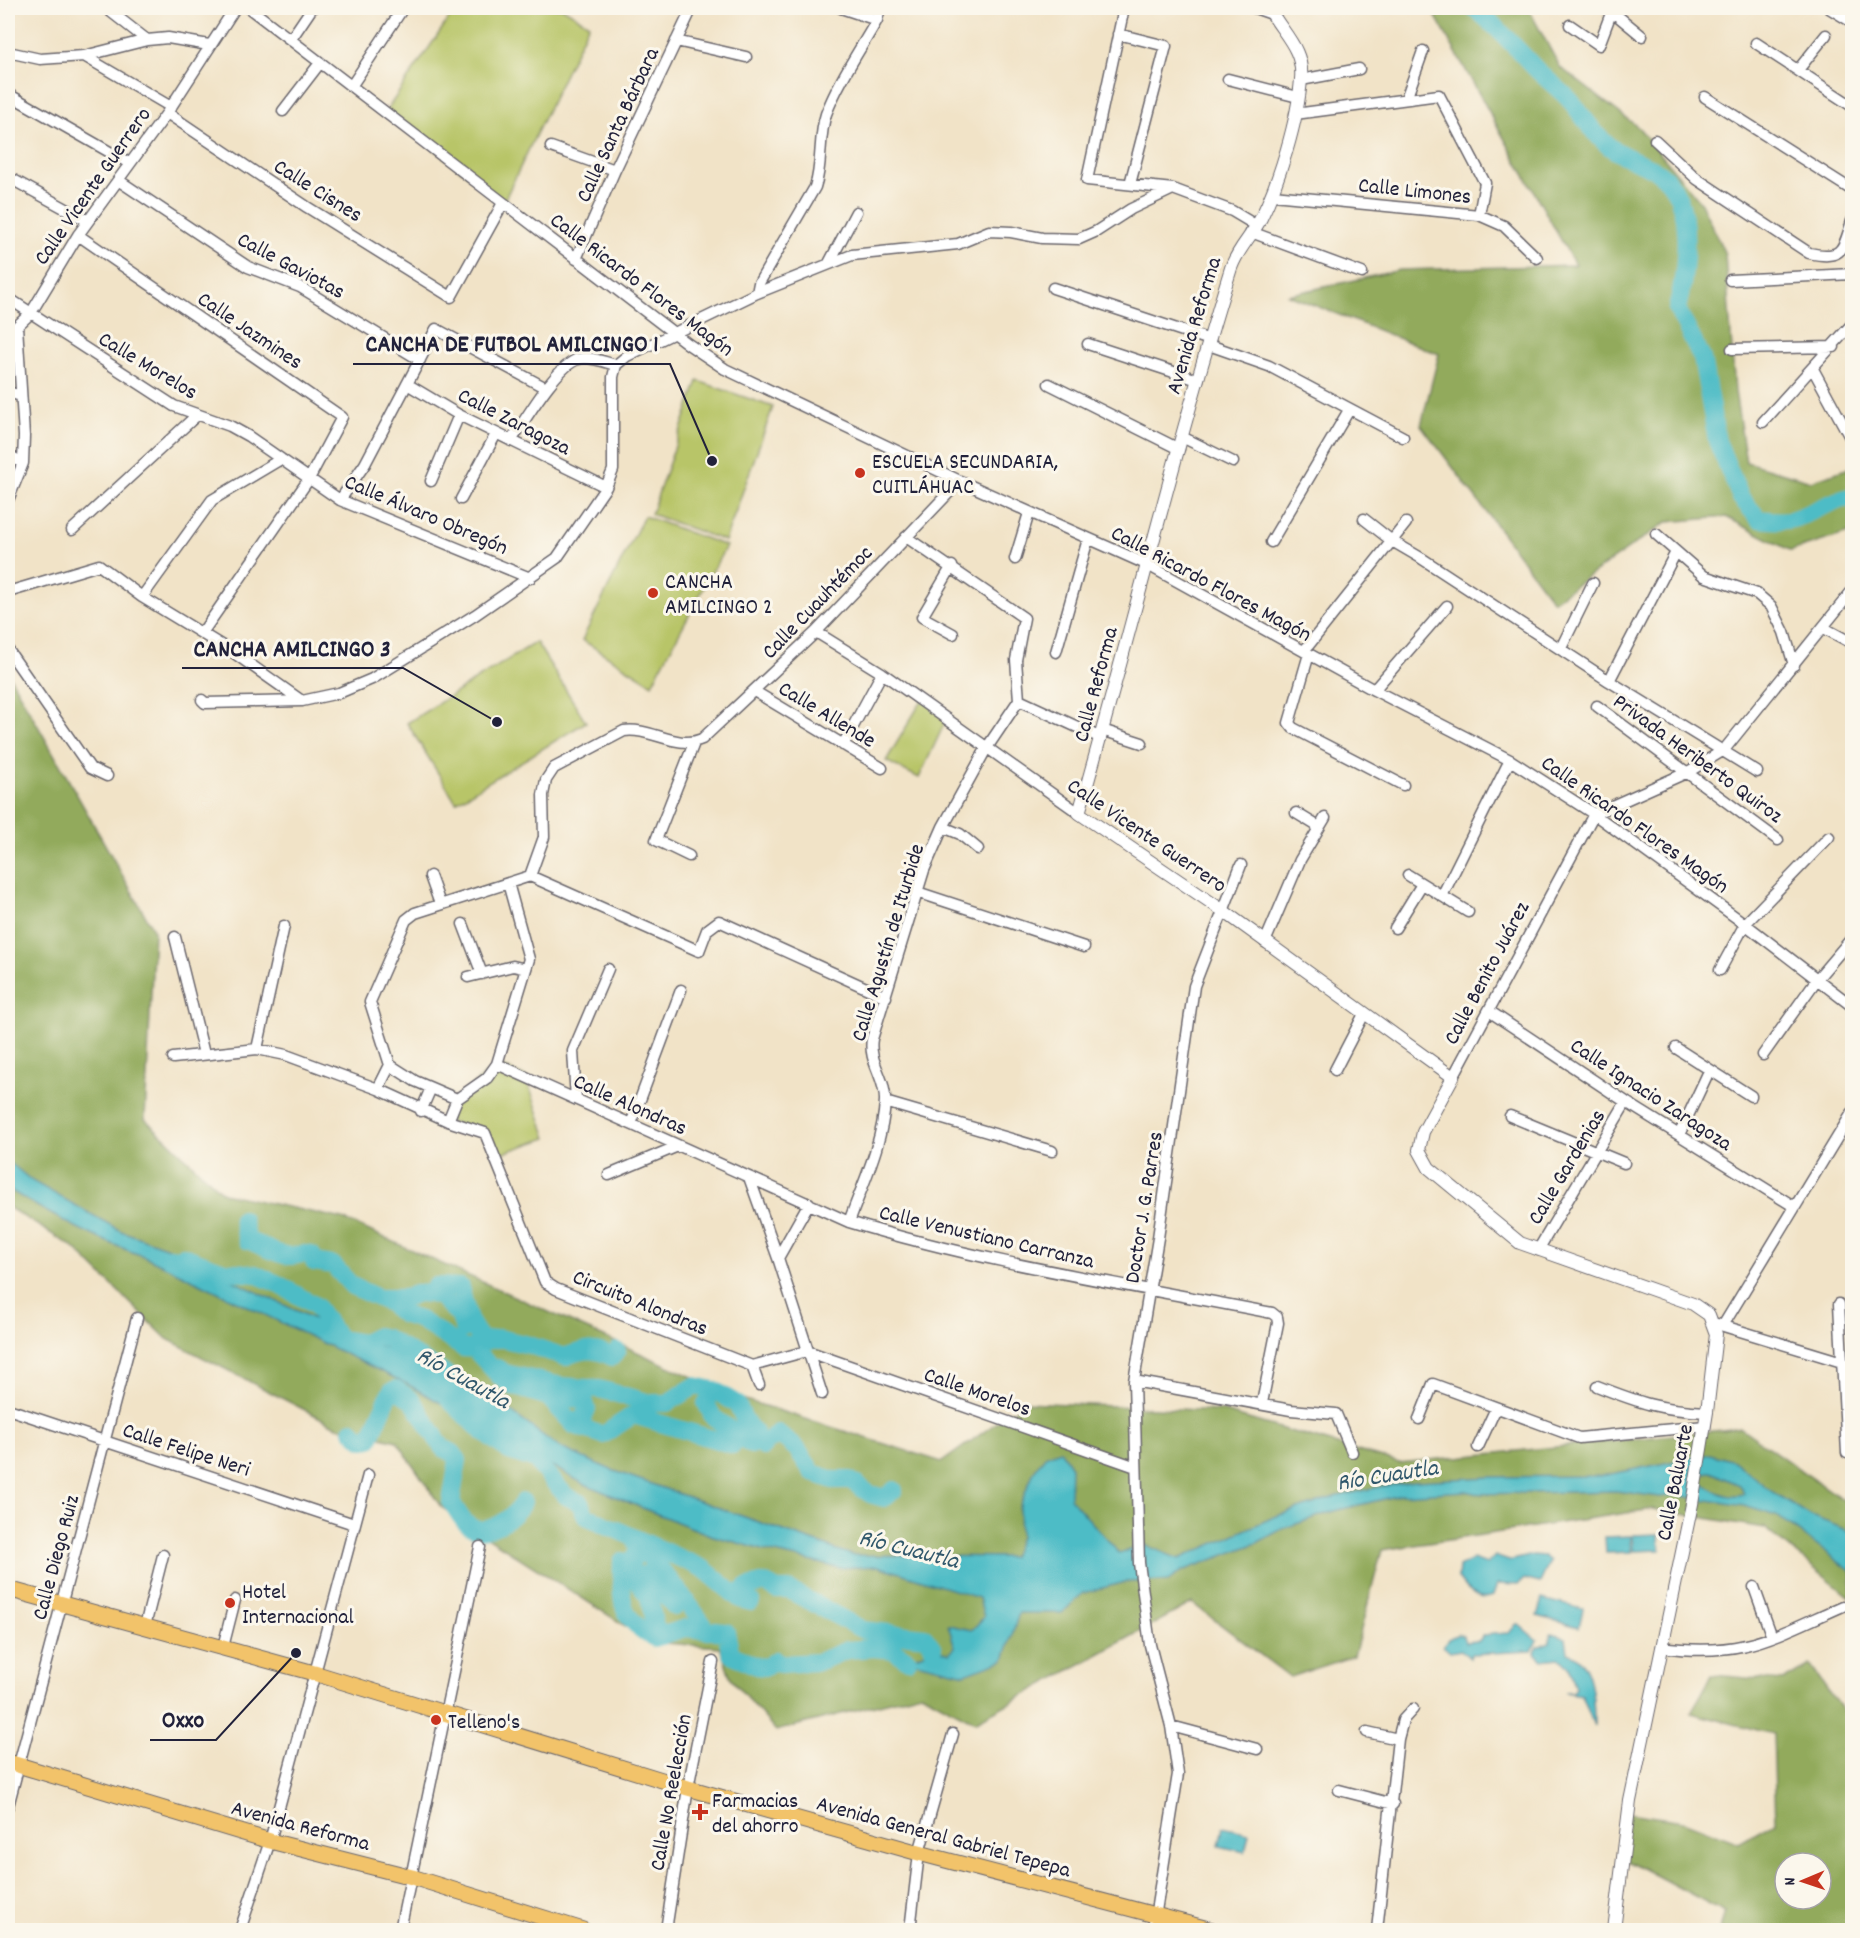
<svg xmlns="http://www.w3.org/2000/svg" width="1860" height="1938" font-family="Dekko,sans-serif">
<style>
.green{fill:#b8c567;stroke:#6d7451;stroke-width:1.5}
.forest{fill:#92aa5c;stroke:#5a664c;stroke-width:1.5;fill-rule:evenodd}
.water{fill:#4ebcc6;stroke:#386f80;stroke-width:1.5;fill-rule:evenodd}
.lines{fill:none;stroke-linecap:round;stroke-linejoin:round}
.river{stroke:#4ebcc6;stroke-width:18}
.minor-casing{stroke:#6a666c;stroke-width:13}
.tertiary-casing{stroke:#6a666c;stroke-width:14}
.primary-casing{stroke:#6a666c;stroke-width:17}
.minor{stroke:#fff;stroke-width:10}
.tertiary{stroke:#fff;stroke-width:12}
.primary{stroke:#f2c36a;stroke-width:15}
.poi-dot{fill:#c8321e;stroke:#fbf7ec;stroke-width:2}
.labels{text-anchor:middle;stroke-width:6;stroke-linejoin:round;paint-order:stroke}
.street-label{font-size:22px;fill:#22223b;stroke:#fbf7ec}
.poi-label{font-size:22px;fill:#22223b;stroke:#fbf7ec;text-anchor:start}
.water-label{font-size:24px;font-style:italic;fill:#31586c;stroke:#fbf7ec}
.leader{fill:none;stroke:#22223b;stroke-width:2}
.callout-dot{fill:#22223b;stroke:#fbf7ec;stroke-width:2}
.callout-label{font-size:24px;text-anchor:middle;font-weight:bold;fill:#22223b;stroke:#fbf7ec;stroke-width:6;stroke-linejoin:round;paint-order:stroke}
</style>
<rect width="100%" height="100%" fill="#fbf7ec"/>
<filter id="ink" filterUnits="userSpaceOnUse"><feTurbulence type="fractalNoise" baseFrequency=".0167" numOctaves="2"/><feDisplacementMap in="SourceGraphic" scale="12" xChannelSelector="R" yChannelSelector="G"/><feConvolveMatrix kernelMatrix="1 2 1 2 8 2 1 2 1" color-interpolation-filters="sRGB"/></filter>
<filter id="wash" filterUnits="userSpaceOnUse"><feTurbulence type="fractalNoise" baseFrequency=".008" numOctaves="4" result="noise"/><feDisplacementMap in="SourceGraphic" scale="24" xChannelSelector="R" yChannelSelector="G"/><feGaussianBlur stdDeviation="1.35" result="paint"/><feColorMatrix in="noise" values="0 0 0 0 0 0 0 0 0 0 0 0 0 0 0 0 0 1.4 0 .05"/><feComposite in="paint" operator="in"/></filter>
<g filter="url(#wash)">
<rect width="100%" height="100%" fill="#f1e3c7"/>
<!-- green -->
<path class="green" d="M 456,8 L 563,8 L 589,24 L 503,203 L 386,111 Z
M 698,381 L 773,407 L 725,541 L 651,514 Z
M 644,516 L 726,546 L 652,684 L 582,640 Z
M 536,642 L 586,722 L 456,802 L 407,723 Z
M 922,700 L 947,718 L 919,778 L 886,761 Z
M 497,1064 L 526,1077 L 547,1138 L 494,1156 L 485,1133 L 448,1121 L 457,1099 Z"/>
<!-- forest -->
<path class="forest" d="M 1431,8 L 1528,8 L 1560,67 L 1639,128 L 1701,203 L 1725,254 L 1735,391 L 1746,462 L 1811,481 L 1852,467 L 1852,532 L 1791,551 L 1726,517 L 1667,522 L 1553,601 L 1421,425 L 1439,354 L 1288,295 L 1400,270 L 1575,265 Z
M 8,673 L 154,931 L 145,1119 L 223,1193 L 343,1219 L 739,1398 L 942,1462 L 1025,1402 L 1221,1411 L 1399,1463 L 1741,1428 L 1852,1506 L 1852,1599 L 1764,1528 L 1653,1509 L 1382,1550 L 1354,1656 L 1290,1677 L 1192,1603 L 975,1722 L 921,1693 L 776,1731 L 731,1679 L 720,1647 L 650,1642 L 441,1507 L 397,1441 L 336,1426 L 167,1339 L 73,1247 L 8,1207 Z
M 1810,1665 L 1846,1716 L 1852,1713 L 1852,1930 L 1720,1930 L 1725,1912 L 1623,1858 L 1629,1813 L 1683,1821 L 1739,1843 L 1776,1822 L 1773,1734 L 1691,1713 L 1712,1675 L 1783,1681 ZM 1785,1863 L 1821,1863 L 1821,1899 L 1785,1899 Z"/>
<!-- water -->
<path class="water" d="M 8,1161 L 32,1181 L 121,1231 L 174,1250 L 221,1275 L 346,1334 L 436,1365 L 496,1401 L 559,1447 L 609,1469 L 852,1555 L 1012,1557 L 1020,1537 L 1019,1508 L 1034,1471 L 1045,1456 L 1060,1450 L 1071,1467 L 1070,1498 L 1119,1553 L 1145,1545 L 1179,1559 L 1274,1517 L 1334,1497 L 1379,1487 L 1415,1481 L 1490,1477 L 1601,1476 L 1710,1454 L 1734,1461 L 1771,1491 L 1811,1516 L 1852,1532 L 1852,1572 L 1777,1516 L 1744,1506 L 1677,1495 L 1660,1497 L 1616,1491 L 1479,1494 L 1466,1491 L 1401,1495 L 1334,1511 L 1282,1529 L 1257,1543 L 1182,1571 L 1168,1581 L 1126,1582 L 1083,1593 L 1062,1613 L 1019,1613 L 1004,1660 L 965,1674 L 908,1660 L 933,1648 L 949,1653 L 955,1647 L 948,1625 L 972,1630 L 984,1617 L 979,1598 L 878,1566 L 839,1568 L 763,1550 L 710,1535 L 657,1514 L 582,1483 L 407,1384 L 146,1257 C 96,1240 52,1216 8,1189 ZM 1711,1472 L 1740,1485 L 1744,1494 C 1731,1501 1710,1490 1700,1481 L 1703,1473 Z
M 1659,1534 L 1660,1550 L 1634,1551 L 1633,1535 Z
M 1631,1536 L 1632,1552 L 1606,1553 L 1605,1537 Z
M 1533,1555 L 1544,1556 L 1550,1561 L 1540,1583 L 1524,1579 L 1518,1585 L 1497,1584 L 1493,1596 C 1478,1602 1466,1590 1458,1578 L 1459,1567 L 1473,1559 L 1487,1564 L 1495,1556 L 1509,1561 Z
M 1542,1599 L 1583,1609 L 1579,1627 L 1537,1616 Z
M 1518,1624 L 1537,1640 L 1532,1651 L 1471,1654 L 1470,1658 L 1461,1650 L 1450,1652 L 1443,1646 L 1448,1639 L 1458,1634 L 1463,1636 L 1465,1642 L 1479,1641 L 1483,1635 L 1508,1633 Z
M 1551,1634 L 1566,1638 L 1568,1652 C 1594,1660 1594,1703 1594,1726 L 1582,1695 L 1565,1692 L 1573,1692 L 1576,1688 L 1569,1667 L 1559,1658 L 1542,1660 L 1535,1653 L 1537,1647 L 1550,1642 Z
M 1223,1827 L 1249,1833 L 1245,1852 L 1219,1846 Z"/>
<g class="lines">
<!-- river -->
<path class="river" d="M 1474,8 C 1497,26 1515,47 1535,68 C 1546,79 1558,88 1569,99 C 1583,115 1593,134 1610,147 C 1635,166 1663,162 1678,197 C 1691,227 1685,278 1677,309 L 1702,358 L 1717,441 L 1741,498 L 1759,519 C 1770,520 1783,522 1793,519 C 1814,513 1830,500 1852,497
M 242,1219 L 247,1240 C 261,1245 274,1254 289,1256 C 298,1256 302,1252 312,1255 L 314,1262 L 333,1265 L 352,1286 L 389,1303 L 402,1314 L 420,1320 L 463,1348 L 474,1349 L 499,1376 L 512,1386 L 548,1397 L 575,1426 L 603,1435 L 633,1415 L 733,1445
M 169,1257 L 178,1258 L 183,1256 L 224,1271 L 255,1274 L 278,1284 L 316,1306 L 339,1339 L 363,1343 L 377,1336 L 386,1338 L 447,1375
M 430,1294 L 436,1286 L 460,1287 L 469,1320 L 480,1338 L 486,1341 L 499,1338 L 529,1345 L 565,1357 C 582,1349 594,1348 612,1357 L 617,1351
M 378,1298 L 407,1298 L 417,1293 L 430,1294 L 440,1297 L 459,1315 L 464,1329
M 497,1368 L 505,1373 L 562,1386 L 599,1389 L 651,1403 L 667,1403 L 695,1386 L 714,1390 L 737,1404 L 747,1425 L 754,1431 L 758,1443 L 763,1447
M 561,1398 L 584,1399 L 587,1409 L 582,1420 L 583,1429
M 449,1400 L 483,1432 L 509,1451 L 535,1460 L 566,1496 L 580,1503 L 586,1516 L 704,1569 L 740,1599 L 751,1602
M 706,1403 L 713,1417 L 751,1445 L 770,1440 L 778,1433 L 797,1449 L 813,1473 L 833,1480 L 850,1480 L 870,1494 L 884,1498 L 894,1490
M 352,1430 L 363,1440 L 370,1439 L 391,1391 L 396,1389 L 412,1400 L 442,1447 L 453,1453 L 458,1460 L 451,1502 C 456,1508 461,1520 468,1525 C 486,1539 514,1517 523,1502
M 633,1537 L 639,1550 L 628,1568 L 649,1597 L 654,1624 L 662,1636
M 639,1550 C 652,1552 698,1617 708,1631
M 622,1561 C 621,1598 618,1618 654,1638 L 685,1628 L 726,1632 L 731,1654 L 756,1666 L 766,1667 L 776,1660 L 781,1664 L 818,1662 L 847,1650 L 873,1648 L 893,1650 L 908,1660
M 645,1574 L 675,1607
M 745,1588 L 765,1583 L 777,1590 L 789,1590 L 863,1630 L 925,1637 L 933,1648"/>
</g>
</g>
<g filter="url(#ink)">
<g class="lines">
<defs>
<path id="minor" d="M 106,8 L 147,40 L 168,38 L 209,45
M 249,8 L 688,344 L 725,369 L 960,481 L 1148,565 L 1374,690 L 1510,760 L 1594,814 L 1745,924 L 1852,1006
M 841,8 L 877,20
M 1124,8 L 1087,180 L 1173,189 L 1232,211 L 1257,226
M 1255,8 L 1272,14
M 1608,8 L 1642,36
M 1829,8 L 1852,22
M 1570,25 L 1599,45 L 1613,8
M 1118,34 L 1166,46 L 1130,184
M 291,39 L 312,8
M 676,41 L 746,57
M 1756,43 L 1852,106
M 8,52 L 40,59 L 84,56 L 171,107
M 84,56 L 147,40
M 1798,70 L 1826,35
M 1228,79 L 1298,97
M 1301,80 L 1359,69
M 352,85 L 403,8
M 8,94 L 129,163
M 1705,97 L 1852,190
M 1406,99 L 1423,51
M 283,111 L 320,63
M 167,113 L 307,207 L 451,297 L 503,203
M 1295,114 L 1439,95 L 1485,183 L 1479,215
M 1655,140 L 1697,179 L 1809,253 C 1843,260 1843,250 1852,221
M 551,147 L 615,170
M 8,177 L 88,221
M 118,180 L 248,267 L 300,287 L 420,360
M 1273,195 L 1479,215 L 1504,226 L 1537,258
M 1251,232 L 1362,273
M 78,235 L 342,417 L 309,479 L 202,633
M 576,259 L 615,170 L 692,8
M 829,263 L 856,212
M 1730,280 L 1852,274
M 1053,288 L 1210,340
M 757,293 L 759,283 L 815,187 C 823,163 818,138 826,114 C 838,82 860,50 877,20 L 880,8
M 8,298 L 174,406 L 230,426 L 248,436 L 340,500 L 530,578
M 17,326 L 31,313 L 78,235 L 167,113 L 235,8
M 1088,344 L 1198,380
M 1209,345 L 1269,366 L 1403,437
M 1732,349 L 1834,347
M 1813,369 L 1852,441
M 407,384 L 459,415 L 606,487
M 1049,384 L 1179,449
M 8,392 L 21,396
M 1763,422 L 1852,324
M 1182,437 L 1233,462
M 511,441 C 524,422 557,364 579,359 C 590,356 604,362 616,365
M 8,455 L 23,463
M 431,481 L 459,415
M 461,499 L 496,434
M 8,500 L 23,463 L 24,436 L 17,326
M 340,500 L 365,464 L 436,329 L 546,388
M 1364,519 L 1392,541 L 1421,558 L 1609,681 L 1757,772
M 72,530 L 196,416
M 1656,534 L 1704,576 L 1757,594 L 1771,606 L 1784,632 L 1794,665
M 1271,542 L 1349,410
M 1015,559 L 1029,513
M 952,566 L 922,617 L 953,634
M 8,592 L 99,565 L 142,597 L 234,653 L 302,701
M 142,597 L 212,500 L 281,459
M 1824,628 L 1852,643
M 816,632 L 882,673 L 1079,813
M 1561,648 L 1593,583
M 8,650 L 90,768 L 107,776
M 1304,651 L 1406,523
M 1056,652 L 1088,539
M 1309,654 L 1289,723 L 1293,728 L 1403,785
M 1609,681 L 1676,552
M 1374,690 L 1447,606
M 754,691 L 882,768
M 202,700 L 205,703 L 302,701 L 339,693 L 372,679 L 475,615 L 557,558 L 606,487 L 613,470 L 613,377 L 616,365 L 627,356 L 757,293 L 852,255 L 958,244 L 989,231 L 1011,232 L 1042,238 L 1079,239 L 1097,231 L 1131,209 L 1173,189
M 1019,700 L 1101,738
M 1597,706 L 1778,840
M 1102,730 L 1142,743
M 843,745 L 882,673
M 1296,813 L 1319,827
M 943,827 L 960,834 L 978,849
M 689,856 L 656,840 L 694,743
M 1408,875 L 1468,912
M 430,876 L 440,904
M 530,876 L 544,837 L 543,795 L 546,780 L 554,768 L 624,731 C 650,727 677,750 702,739 L 816,632 L 960,481
M 530,876 L 699,951 L 707,930 L 719,921 L 886,997
M 917,892 L 1084,947
M 1442,896 L 1510,760
M 463,924 L 482,974
M 1395,928 L 1422,884
M 175,937 L 204,1054
M 1265,942 L 1300,860 L 1325,818
M 1720,970 L 1745,924 L 1829,837
M 468,977 L 513,966 L 526,969
M 1489,1011 L 1626,1102 L 1795,1207
M 1676,1048 L 1751,1096
M 257,1049 L 284,926
M 1763,1055 L 1817,979 L 1852,938
M 173,1058 L 257,1049 L 286,1055 L 378,1089 L 448,1121 L 485,1133 L 545,1282 L 556,1289 L 752,1366 L 807,1351
M 497,1064 L 849,1222 C 987,1264 1130,1285 1272,1313 L 1277,1317 L 1278,1323 L 1262,1403
M 390,1065 L 415,1081 L 457,1099
M 1335,1070 L 1364,1014
M 1453,1077 L 1594,814 L 1688,772 L 1724,750 L 1852,591
M 378,1089 L 390,1065 L 370,1002 L 406,920 L 415,913 L 530,876
M 576,1099 L 573,1051 L 608,969
M 885,1102 L 1052,1151
M 421,1111 L 431,1088
M 1510,1116 L 1624,1163
M 448,1121 L 457,1099 L 487,1078 L 497,1064 L 529,959 L 508,883
M 631,1124 L 681,990
M 1679,1135 L 1709,1071
M 609,1175 L 678,1146
M 749,1177 L 778,1258 L 822,1394
M 849,1222 C 863,1183 883,1143 885,1101 C 886,1078 868,1062 872,1039 L 924,870 L 943,827 L 986,749 L 1019,700 L 1016,660 L 1024,618 L 906,537
M 1538,1250 L 1626,1102
M 778,1258 L 809,1203
M 1839,1304 L 1847,1453
M 1717,1324 L 1852,1365
M 1724,1324 L 1852,1113
M 807,1351 L 1136,1467
M 752,1366 L 759,1385
M 1134,1381 L 1291,1410 L 1336,1414 L 1352,1452
M 1597,1386 C 1640,1403 1661,1410 1707,1412
M 8,1409 L 354,1524
M 1419,1419 L 1433,1384 L 1579,1438 L 1705,1426
M 1478,1447 L 1496,1408
M 1754,1587 L 1772,1637
M 145,1626 L 163,1555
M 223,1647 L 235,1600
M 1662,1647 C 1743,1658 1772,1637 1843,1606
M 1171,1726 L 1257,1749
M 1367,1732 L 1398,1739
M 1339,1790 L 1393,1804
M 8,1806 L 137,1318
M 240,1930 L 270,1841 L 368,1475
M 400,1930 L 480,1547
M 666,1930 L 688,1788 L 713,1662
M 910,1930 L 919,1853 L 953,1734
M 1153,1930 L 1178,1774 L 1171,1726 L 1150,1645 L 1139,1563 L 1134,1381 L 1158,1238 L 1194,986 L 1241,865
M 1377,1930 L 1398,1739 L 1403,1720 L 1413,1709"/>
<path id="tertiary" d="M 1269,8 C 1282,33 1304,49 1301,79 C 1298,120 1279,182 1261,218 C 1252,236 1238,248 1231,268 C 1175,448 1131,632 1079,813 L 1222,910 L 1453,1077 L 1423,1132 L 1419,1150 L 1429,1168 L 1520,1243 L 1693,1304 L 1709,1315 L 1716,1334 L 1707,1412 L 1692,1504 L 1630,1801 L 1614,1930"/>
<path id="primary" d="M 8,1589 L 314,1673 L 688,1788 L 919,1853 L 1212,1930
M 8,1762 L 270,1841 L 412,1877 L 583,1930"/>
</defs>
<!-- minor casing -->
<use href="#minor" class="minor-casing"/>
<!-- tertiary casing -->
<use href="#tertiary" class="tertiary-casing"/>
<!-- primary casing -->
<use href="#primary" class="primary-casing"/>
<!-- minor -->
<use href="#minor" class="minor"/>
<!-- tertiary -->
<use href="#tertiary" class="tertiary"/>
<!-- primary -->
<use href="#primary" class="primary"/>
</g>
</g>
<!-- markers -->
<g class="poi-dot">
<circle cx="860" cy="473" r="6"/>
<circle cx="653" cy="593" r="6"/>
<circle cx="230" cy="1603" r="6"/>
<circle cx="436" cy="1720" r="6"/>
<path d="M697 1803h6v6h6v6h-6v6h-6v-6h-6v-6h6z"/>
</g>
<g class="labels">
<!-- street labels -->
<g class="street-label">
<text transform="translate(616 124) rotate(-65)" y="8">Calle Santa Bárbara</text>
<text transform="translate(91 185) rotate(-55)" y="8">Calle Vicente Guerrero</text>
<text transform="translate(319 189) rotate(32)" y="8">Calle Cisnes</text>
<text transform="translate(1415 189) rotate(6)" y="8">Calle Limones</text>
<text transform="translate(292 264) rotate(28)" y="8">Calle Gaviotas</text>
<text transform="translate(643 283) rotate(37)" y="8">Calle Ricardo Flores Magón</text>
<text transform="translate(1192 325) rotate(-73)" y="8">Avenida Reforma</text>
<text transform="translate(251 329) rotate(34)" y="8">Calle Jazmines</text>
<text transform="translate(149 364) rotate(31)" y="8">Calle Morelos</text>
<text transform="translate(515 420) rotate(27)" y="8">Calle Zaragoza</text>
<text transform="translate(427 513) rotate(23)" y="8">Calle Álvaro Obregón</text>
<text transform="translate(1212 582) rotate(28)" y="8">Calle Ricardo Flores Magón</text>
<text transform="translate(816 601) rotate(-46)" y="8">Calle Cuauhtémoc</text>
<text transform="translate(1094 684) rotate(-75)" y="8">Calle Reforma</text>
<text transform="translate(828 713) rotate(31)" y="8">Calle Allende</text>
<text transform="translate(1699 757) rotate(36)" y="8">Privada Heriberto Quiroz</text>
<text transform="translate(1636 823) rotate(35)" y="8">Calle Ricardo Flores Magón</text>
<text transform="translate(1148 834) rotate(34)" y="8">Calle Vicente Guerrero</text>
<text transform="translate(886 942) rotate(-73)" y="8">Calle Agustín de Iturbide</text>
<text transform="translate(1485 972) rotate(-62)" y="8">Calle Benito Juárez</text>
<text transform="translate(1652 1093) rotate(33)" y="8">Calle Ignacio Zaragoza</text>
<text transform="translate(631 1103) rotate(24)" y="8">Calle Alondras</text>
<text transform="translate(1565 1166) rotate(-59)" y="8">Calle Gardenias</text>
<text transform="translate(1142 1207) rotate(-81)" y="8">Doctor J. G. Parres</text>
<text transform="translate(987 1235) rotate(13)" y="8">Calle Venustiano Carranza</text>
<text transform="translate(641 1301) rotate(22)" y="8">Circuito Alondras</text>
<text transform="translate(978 1390) rotate(19)" y="8">Calle Morelos</text>
<text transform="translate(187 1448) rotate(18)" y="8">Calle Felipe Neri</text>
<text transform="translate(1673 1482) rotate(-79)" y="8">Calle Baluarte</text>
<text transform="translate(54 1557) rotate(-75)" y="8">Calle Diego Ruiz</text>
<text transform="translate(669 1792) rotate(-80)" y="8">Calle No Reelección</text>
<text transform="translate(301 1824) rotate(15)" y="8">Avenida Reforma</text>
<text transform="translate(944 1835) rotate(15)" y="8">Avenida General Gabriel Tepepa</text>
</g>
<!-- poi labels -->
<g class="poi-label">
<text x="872" y="468">ESCUELA SECUNDARIA,<tspan x="872" dy="25">CUITLÁHUAC</tspan></text>
<text x="665" y="588">CANCHA<tspan x="665" dy="25">AMILCINGO 2</tspan></text>
<text x="242" y="1598">Hotel<tspan x="242" dy="25">Internacional</tspan></text>
<text x="448" y="1728">Telleno's</text>
<text x="712" y="1807">Farmacias<tspan x="712" dy="25">del ahorro</tspan></text>
</g>
<!-- water labels -->
<g class="water-label">
<text transform="translate(464 1377) rotate(29)" y="8">Río Cuautla</text>
<text transform="translate(1387 1474) rotate(-9)" y="8">Río Cuautla</text>
<text transform="translate(909 1548) rotate(14)" y="8">Río Cuautla</text>
</g>
</g>
<!-- callouts -->
<path class="leader" d="M712 461L670 364H353M497 722L403 668H182M296 1653L216 1740H150"/>
<g class="callout-dot">
<circle cx="712" cy="461" r="6"/>
<circle cx="497" cy="722" r="6"/>
<circle cx="296" cy="1653" r="6"/>
</g>
<g class="callout-label">
<text x="512" y="351">CANCHA DE FUTBOL AMILCINGO 1</text>
<text x="292" y="656">CANCHA AMILCINGO 3</text>
<text x="183" y="1727">Oxxo</text>
</g>
<!-- margin -->
<rect width="1860" height="1938" fill="none" stroke="#fbf7ec" stroke-width="30"/>
<!-- north arrow -->
<g transform="translate(1803 1881) rotate(268)"><circle r="28" fill="#fbf7ec" stroke="#a4a2a5" stroke-width="1.5"/>
<path d="M0-4.5L10 22L0 15L-10 22Z" fill="#c8321e"/>
<text y="-9" font-size="16" font-weight="bold" text-anchor="middle" fill="#22223b">N</text>
</g>
</svg>
